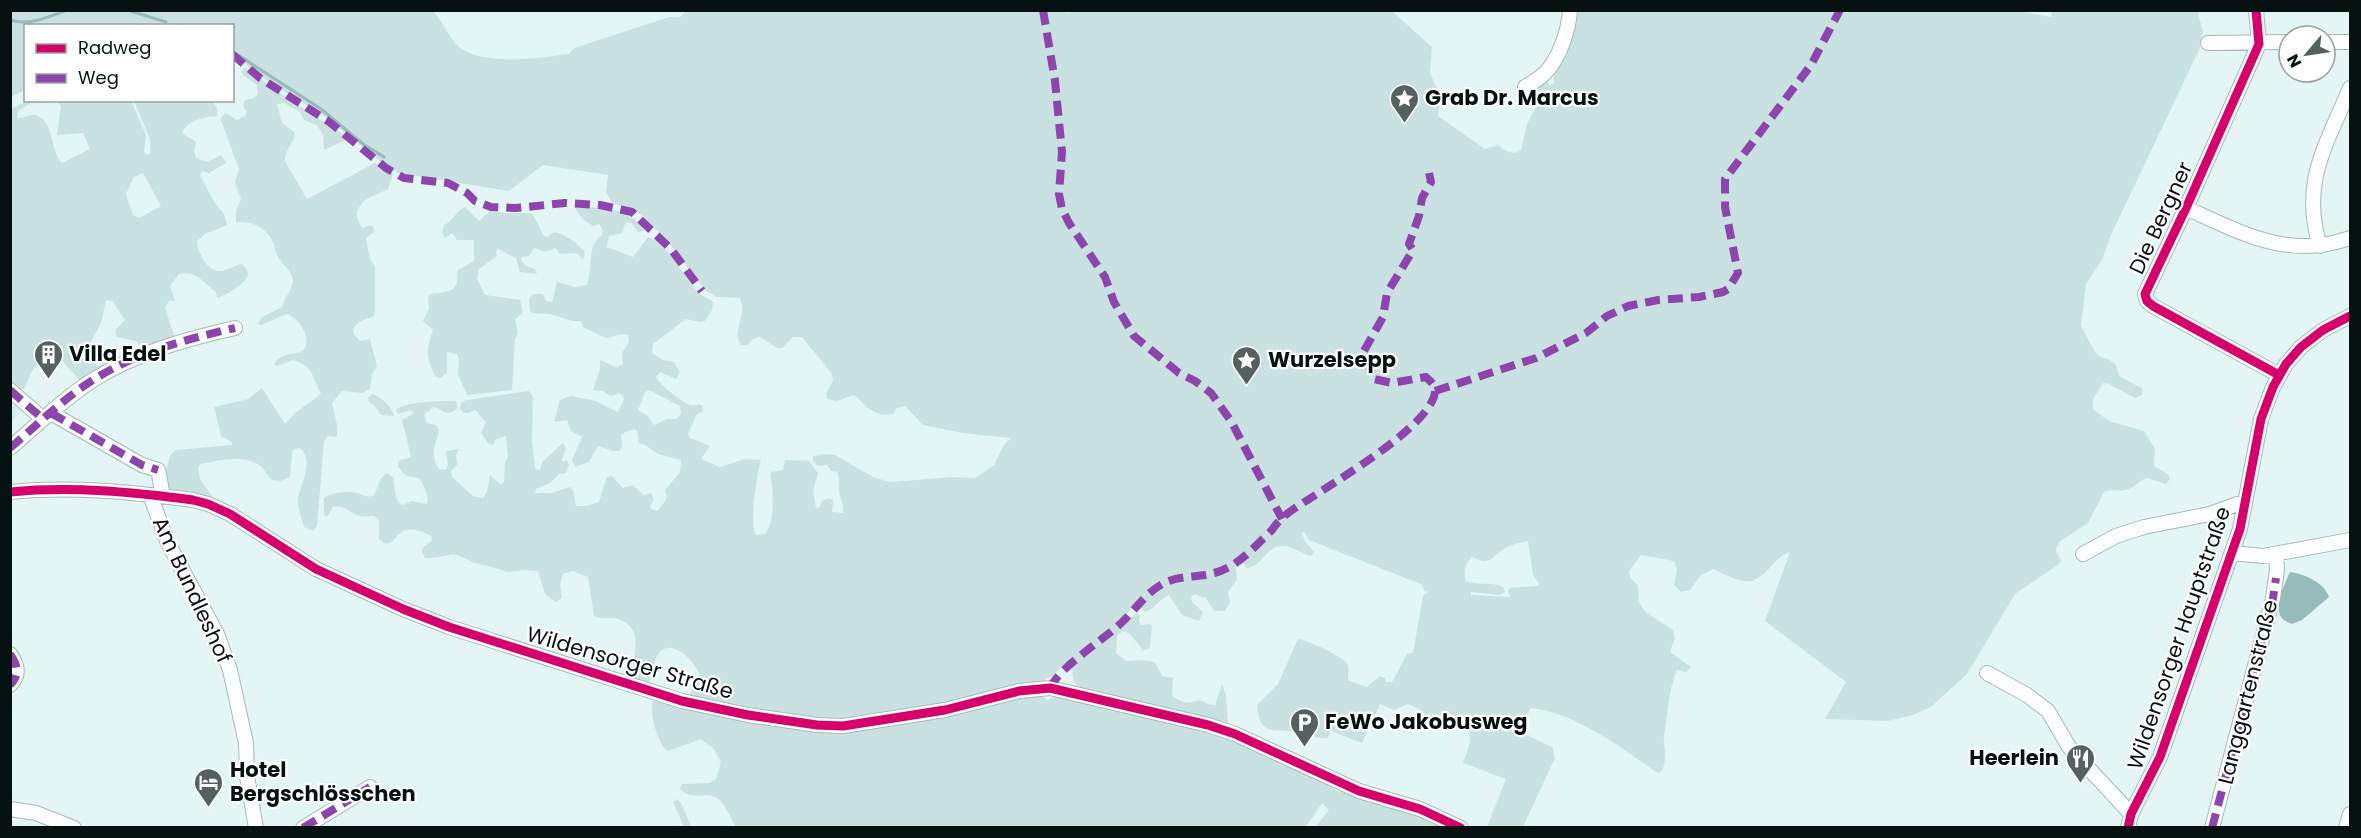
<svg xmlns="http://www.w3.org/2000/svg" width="2361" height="838" font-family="Poppins,sans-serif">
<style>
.built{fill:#d1f1ef}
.green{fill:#c9e2e1;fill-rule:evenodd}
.water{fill:#96bbba}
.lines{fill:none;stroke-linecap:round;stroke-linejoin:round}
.stream{stroke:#96bbba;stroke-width:3}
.minor-casing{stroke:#a9b8b7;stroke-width:16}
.minor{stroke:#fbfefe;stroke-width:14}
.quiet{stroke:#8e44ad;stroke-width:8;stroke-dasharray:15 8;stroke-linecap:butt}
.cycleway-casing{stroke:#fff;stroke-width:13}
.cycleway{stroke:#d6006c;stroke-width:9}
.labels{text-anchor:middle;stroke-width:4.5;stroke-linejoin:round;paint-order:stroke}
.poi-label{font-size:21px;font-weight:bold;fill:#061212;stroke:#fff;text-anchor:start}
.street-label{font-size:21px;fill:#061212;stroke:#fff}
</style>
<rect width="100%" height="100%" fill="#e3f6f5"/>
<!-- built -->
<path class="built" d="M 11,396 L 24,409 L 11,422 Z"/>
<!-- green -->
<path class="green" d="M 1065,10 L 1065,13 L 1090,10 L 1392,11 L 1432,47 L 1430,73 L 1441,97 L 1438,116 L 1485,149 L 1498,145 C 1505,151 1513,156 1521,150 L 1527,124 L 1540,99 L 1538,84 L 1546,80 L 1550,85 L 1554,83 L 1554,72 L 1571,11 L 2013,10 L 2051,17 L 2052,12 L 2037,11 L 2200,11 L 2198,14 L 2203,31 L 2199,50 L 2111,235 L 2102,260 L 2086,284 L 2081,326 L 2095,352 L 2100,357 L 2110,360 L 2116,365 L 2119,376 L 2143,389 L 2142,395 L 2135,398 L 2109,384 L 2103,383 L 2093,399 L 2093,409 L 2109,421 L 2144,431 L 2155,449 L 2154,466 L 2168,474 L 2170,479 L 2166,484 L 2147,478 C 2140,480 2136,486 2129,489 C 2120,493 2113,488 2104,492 L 2088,523 L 2059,542 L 2056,550 L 2061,561 L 2059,564 L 2015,594 L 1967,674 L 1932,706 L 1913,715 L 1888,721 L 1825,719 L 1846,682 L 1765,621 L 1790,552 C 1773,556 1765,584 1744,581 C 1734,580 1723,573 1713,569 L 1701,575 L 1690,590 L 1681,592 L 1674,585 L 1677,570 L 1674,561 L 1641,555 L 1629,571 L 1630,577 L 1638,586 L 1639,602 L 1645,612 L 1673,630 L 1675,638 L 1670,652 L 1691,667 L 1686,672 L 1677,670 C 1668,691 1668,713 1664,736 C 1663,748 1669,762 1660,773 L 1656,772 C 1621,747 1574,712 1530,708 L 1521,732 L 1552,747 L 1555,758 L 1523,827 L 1487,827 L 1506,779 L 1463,763 C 1467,752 1473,740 1468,729 L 1453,726 L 1435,729 L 1421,710 L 1408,704 L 1394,710 L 1380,704 L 1362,743 L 1331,731 L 1328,738 C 1315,739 1303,732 1290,731 C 1282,730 1272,732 1265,727 C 1260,724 1257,712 1257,705 L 1278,684 L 1298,639 C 1307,640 1348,658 1348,666 C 1349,670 1348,676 1348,680 L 1367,687 L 1380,676 L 1384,677 L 1386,682 L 1392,682 L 1407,654 L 1413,653 L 1423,596 L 1428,592 L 1424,591 L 1423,585 L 1309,540 L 1304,532 L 1302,533 L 1304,540 L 1314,552 L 1311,556 C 1302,554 1293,546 1283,546 C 1266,545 1262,568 1246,568 L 1240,556 L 1238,556 L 1235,561 L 1237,579 L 1228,592 L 1230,602 L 1225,611 L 1214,611 L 1206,598 L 1194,594 L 1191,597 L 1192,602 L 1203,612 L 1199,621 L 1182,615 L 1169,595 C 1159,599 1155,609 1145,612 L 1135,603 L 1122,620 L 1126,621 L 1137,613 L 1140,616 L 1139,621 L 1141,625 L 1150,624 L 1152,626 L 1150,648 L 1143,650 L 1129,633 L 1122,631 L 1117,636 L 1116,653 L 1126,661 L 1140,660 L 1155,662 L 1162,676 L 1173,678 L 1172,695 C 1183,705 1188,703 1201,700 L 1208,704 L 1215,705 L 1222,684 L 1226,695 L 1228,725 L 1337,791 L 1414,811 L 1448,827 L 1315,827 L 1329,810 L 1322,803 L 1305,828 L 736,827 C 731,819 725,803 717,798 C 705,791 691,801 680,789 L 682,784 L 709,783 L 716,779 L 721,762 L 714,749 L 701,739 L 668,751 C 657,743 649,713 653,701 L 688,698 L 692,689 L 701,678 C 698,665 673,636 659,653 C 652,661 655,675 648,684 L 633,679 C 630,659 647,632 621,620 C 611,615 603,621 594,616 L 588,577 L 573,571 L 563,574 L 560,584 L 562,598 L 556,602 L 545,594 L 538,571 L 523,570 L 509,572 L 475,563 L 454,554 L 433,558 L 425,558 L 422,551 L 423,547 L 432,541 L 431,536 C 420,531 408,525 398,535 C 394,540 393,542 386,544 L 379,539 L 379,521 L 374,516 C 369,516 364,517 359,516 C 348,513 346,504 333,507 L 327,517 L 324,515 L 324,498 C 330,493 345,491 353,492 C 359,493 366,498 372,496 C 379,494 376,479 387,473 L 393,477 L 396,497 L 400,504 L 403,505 L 412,501 L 427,504 C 430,497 423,484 419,478 L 406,476 L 398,467 L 399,461 L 411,457 L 402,420 L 414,413 L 410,410 L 398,414 L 396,410 C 404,401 442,401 456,401 L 458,408 C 445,418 445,410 434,407 L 424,414 L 427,423 L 436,425 L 439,430 C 436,446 429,453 439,469 L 446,470 L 448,465 L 446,451 L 459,449 L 456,455 L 457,465 L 451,471 L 452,477 L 473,496 L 483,498 L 487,492 L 490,475 L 501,485 L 504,482 L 505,462 L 508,457 L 506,436 L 496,439 L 493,445 L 488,443 L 481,433 L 486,422 L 475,410 L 468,413 L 463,413 L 460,409 L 461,403 L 466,400 L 529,391 L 533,397 L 532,441 L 535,469 L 540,470 L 542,462 L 563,443 L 566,448 L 562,460 L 563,462 L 567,460 L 569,465 L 566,473 L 559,474 L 550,483 L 536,489 L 535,493 L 551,493 L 570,487 L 573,490 L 576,506 L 587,506 L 599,502 L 607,477 L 612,476 L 623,488 L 633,485 L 643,495 L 651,493 L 654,500 L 650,506 L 651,509 L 658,511 L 667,498 L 665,490 L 680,472 L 681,460 L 658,454 L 645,445 L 639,443 L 637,431 L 634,429 L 621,434 L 622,447 L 619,451 L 613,451 L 598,446 L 589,462 L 575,467 L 572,460 L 582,437 L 571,431 L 567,420 L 554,422 L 560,400 L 571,396 L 596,401 L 618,412 L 624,399 L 620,393 L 610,396 L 603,391 L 593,390 L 600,369 L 600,360 L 616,367 L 623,364 L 622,353 L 629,342 L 628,335 L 622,334 L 606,338 L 583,327 L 581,321 C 570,323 559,315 548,314 C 541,313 535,315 530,311 L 529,299 L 533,294 L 543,294 L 546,301 L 552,302 L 557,282 L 575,287 L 587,285 C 593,268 586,246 602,235 L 603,230 L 599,224 L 594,226 C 587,224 576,213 575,207 C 598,207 632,207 644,231 L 638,232 L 632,224 L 626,222 L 622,233 L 609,236 L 607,247 L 633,257 L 648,237 C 676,247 686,293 713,301 L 712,310 L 705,321 L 700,322 L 686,319 L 653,344 L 652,353 L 663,360 L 674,362 L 680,372 L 676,379 L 660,372 L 656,377 C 659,384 683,403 690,405 C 694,406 696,405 700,404 L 703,407 L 703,411 L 696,415 L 688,434 L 690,438 L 710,446 L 701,459 L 720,467 L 745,459 L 761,460 C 757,472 749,526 756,535 L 765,534 C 775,523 774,489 770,475 L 771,472 L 783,470 L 785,460 L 809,461 L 818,473 L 813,491 L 816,508 L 819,508 L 822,501 L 830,498 L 833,501 L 832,512 L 843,513 C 844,504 841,500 839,492 C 838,484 841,480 837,472 L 831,471 L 827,465 L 818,466 L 813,461 L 813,456 L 827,454 L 835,455 L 873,477 L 890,482 L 953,477 L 975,478 L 994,465 L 1004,445 L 1011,438 L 962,433 L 923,425 L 905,406 L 897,408 L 893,414 C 874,418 867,406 854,395 L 837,401 L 827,399 L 826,394 L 833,380 L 832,374 L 802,337 L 793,337 L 782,348 L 777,348 L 760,337 L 753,339 L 747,345 L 741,345 C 731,331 748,316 740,298 L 717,297 L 706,291 L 668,242 L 643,216 L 633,210 L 612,203 L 606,192 L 608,175 L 543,165 L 509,191 L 398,173 L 388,167 L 325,117 L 257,74 L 233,53 L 232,26 L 181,26 L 177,23 L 173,26 L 26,26 L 25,90 L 11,97 L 10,11 L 433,11 C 442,21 448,35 457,45 C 474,63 523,60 546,57 C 554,57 560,54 569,54 L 574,48 L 669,17 L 680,17 L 686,11 ZM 649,390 L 680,406 L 681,413 L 677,419 L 667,419 L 654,425 L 648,416 L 638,410 L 645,392 ZM 1528,541 L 1533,575 L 1539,583 L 1538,586 L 1510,588 L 1508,591 L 1510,597 L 1471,595 L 1471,592 L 1500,595 L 1505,592 L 1503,587 C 1492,581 1478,586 1466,581 C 1463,573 1465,563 1472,557 C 1492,567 1490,557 1505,548 C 1512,544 1520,543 1528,541 ZM 1068,663 L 1072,665 L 1073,679 L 1078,688 L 1047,700 L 1031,686 L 1053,676 L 1063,665 Z
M 246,68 L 278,92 L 347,137 L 344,141 L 324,150 L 323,135 L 317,125 L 304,120 L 300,112 L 284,103 L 277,104 L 282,123 L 295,133 C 295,143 284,150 285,161 L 307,199 L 375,163 L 393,174 L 388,189 L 365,200 L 357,210 L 357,218 L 362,228 L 371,225 L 374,228 L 374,232 L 366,238 L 370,259 L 375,267 L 375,312 L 374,316 C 365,321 355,319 353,333 L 360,341 L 370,339 L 377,366 L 372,374 L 370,389 L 362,393 L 342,391 L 332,403 L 337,425 L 337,437 L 328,436 L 324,441 L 317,526 L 313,531 L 304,527 C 302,519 297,507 298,499 C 300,484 315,461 300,448 L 294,449 L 292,452 L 290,477 L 281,481 L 272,480 C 267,476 265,469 259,465 C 244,454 217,461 201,464 L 198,467 L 200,479 L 212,496 L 211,499 L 172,496 C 165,485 163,479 167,467 C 170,459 168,455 176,450 L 232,445 L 232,442 L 221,436 L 214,407 L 248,399 L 262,388 L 285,424 L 295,413 L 321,394 C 312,378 315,367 293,360 L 277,366 L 274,364 C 284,350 295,357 305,349 C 310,335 300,319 287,314 L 261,325 L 258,324 L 261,318 L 283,306 C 284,297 292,291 293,281 C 293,271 282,265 278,257 C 275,252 275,245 272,240 C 264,226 251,221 236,222 L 236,211 L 241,199 L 235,182 L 239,169 L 221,120 L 222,116 L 226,113 L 237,120 L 245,116 L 247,112 L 243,106 L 245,100 L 254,98 L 258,94 L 257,85 L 243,75 L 242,70 Z
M 27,101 L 34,101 L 18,111 L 17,118 C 23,119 29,114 35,115 C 55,120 49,149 62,163 L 90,149 L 83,133 L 57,135 L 61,106 L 56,101 L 131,101 L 146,135 L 144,151 L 147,155 L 150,154 L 150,139 L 134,101 L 212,101 L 217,108 L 217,116 C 204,117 187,120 182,133 L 196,142 L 194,151 L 196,158 L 207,162 L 221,155 L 226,163 L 209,173 L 202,171 L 200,175 L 214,202 L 224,214 L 227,225 L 205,234 L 197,241 C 197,251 207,271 218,271 C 226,272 234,265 242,264 L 247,270 L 248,276 C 242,286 228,294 217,298 L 216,292 C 204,284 197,270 179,274 L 170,286 L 175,301 L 169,301 L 165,307 L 176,342 L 145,352 L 136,341 L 117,337 L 115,331 L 125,320 L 112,301 L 106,300 L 101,323 L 87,350 L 97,366 L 117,360 L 83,386 C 76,373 65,367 58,354 L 54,353 L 33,369 L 24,389 L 16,390 L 11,386 L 11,109 ZM 143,173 L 161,206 L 139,218 L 133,215 L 126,194 L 134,177 Z
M 465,207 L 479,221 L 491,210 L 504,213 L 532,213 L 544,236 L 547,237 L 554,232 C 567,234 577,244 585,252 L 583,260 L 577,253 L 559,254 L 556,248 L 545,252 L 534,248 L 529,256 L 522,257 L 521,260 L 526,266 L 535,269 L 537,274 L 520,272 L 516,258 L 498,249 L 496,251 L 497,256 L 479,269 L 477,279 L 485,295 L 520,300 L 523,313 L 515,319 L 518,334 L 515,339 L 512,390 L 467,395 L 458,374 L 459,359 L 457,354 L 447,352 L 447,373 L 440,378 L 435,376 C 426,358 426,348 433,330 L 423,321 L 429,309 L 428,296 C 435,291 451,295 456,285 C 458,280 456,275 458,270 L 474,261 L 474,240 L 457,240 L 452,233 L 445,238 L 442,232 L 444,225 C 454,221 455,211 465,207 Z
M 372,394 C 381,396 393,408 394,416 L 381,415 L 375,406 L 369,402 L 368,398 Z
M 678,799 L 683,807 L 691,827 L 684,827 L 673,802 Z"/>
<!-- water -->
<path class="water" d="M 2290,572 C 2304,574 2324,582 2329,597 L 2302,620 L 2292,624 C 2287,622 2282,620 2280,615 C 2275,604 2285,583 2290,572 Z"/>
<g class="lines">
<!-- stream -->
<path class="stream" d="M 127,10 L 166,22
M 10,20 C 30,26 48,17 67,10
M 232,51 L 321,109 L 363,144 L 384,157"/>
<defs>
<path id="minor" d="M 2256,10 L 2259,44 L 2186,208 L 2145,294 L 2147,301 L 2153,306 L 2279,375
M 2325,42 L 2350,42
M 2208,43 L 2289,42
M 1525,87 C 1532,83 1539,79 1545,73 C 1559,59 1569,30 1570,10
M 2186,208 C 2242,233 2288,260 2350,238
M 2320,246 C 2300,182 2327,144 2350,88
M 10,390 L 43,419
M 51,413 L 142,465 L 158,470 L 163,496
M 10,448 C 37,425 63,399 93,380 C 136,353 186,339 235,328
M 10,492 C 72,486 132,492 193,500 L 208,504 L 230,514 L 316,569 L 403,609 L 449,627 L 682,701 L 748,715 L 817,725 L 843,726 L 945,710 L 1019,691 L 1050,688 L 1208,725 L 1235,734 L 1359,791 L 1420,809 L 1461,828
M 150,495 L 168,543 L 217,634 L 230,670 L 246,743 L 247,776 L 256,828
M 2232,553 L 2263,556 L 2350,540
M 2083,554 L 2116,536 L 2144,527 L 2210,514 L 2237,504 L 2245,505
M 10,654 C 18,665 20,675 10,685
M 1987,673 L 2027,695 L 2048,711 L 2069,747 L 2131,814
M 10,809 L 36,813 L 74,828
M 303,828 L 370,787
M 2128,828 L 2131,814 L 2160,757 L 2240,529 L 2261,419 L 2273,387 L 2286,364 L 2301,347 L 2323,330 L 2350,316
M 2212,828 L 2273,598 L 2277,570 L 2276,555
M 2346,828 L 2350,814"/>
</defs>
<!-- minor casing -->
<use href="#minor" class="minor-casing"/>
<!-- minor -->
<use href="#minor" class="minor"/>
<!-- quiet -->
<path class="quiet" d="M 1043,10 L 1055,81 L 1062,152 L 1059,194 L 1062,209 L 1069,223 L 1105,277 L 1114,302 L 1134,336 L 1179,373 L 1195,381 L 1211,393 L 1231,421 L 1282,519
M 232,54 L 260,78 L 328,121 L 386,168 L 404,178 L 448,183 L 467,193 L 475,201 L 491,207 L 516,208 L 565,203 L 600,205 L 632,212 L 671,249 L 702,291
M 10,390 L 43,419
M 1435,391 L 1536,358 L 1586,333 L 1607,316 L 1628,306 L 1658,300 L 1699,297 L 1723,292 L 1728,289 L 1738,273 L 1725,207 L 1725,179 L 1811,65 L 1840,10
M 51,413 L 142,465 L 158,470
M 10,448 C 37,425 63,399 93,380 C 136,353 186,339 235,328
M 10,654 C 18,665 20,675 10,685
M 1050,688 C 1060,667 1100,642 1118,626 C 1134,612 1145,593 1164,583 C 1180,575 1197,578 1214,573 C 1238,567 1254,547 1272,530 C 1281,515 1300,505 1314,496 C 1342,477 1431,425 1435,392 C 1436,385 1430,381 1426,377 L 1392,383 L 1374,379 L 1364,351 L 1383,317 L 1387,293 L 1413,250 L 1409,244 L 1419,216 L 1422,198 L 1431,182 L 1429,173
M 303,828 L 370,787
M 2212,828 L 2273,598 L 2276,578"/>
<defs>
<path id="cycleway" d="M 2256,10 L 2259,44 L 2186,208 L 2145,294 L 2147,301 L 2153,306 L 2279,375
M 10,492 C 72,486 132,492 193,500 L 208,504 L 230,514 L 316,569 L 403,609 L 449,627 L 682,701 L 748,715 L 817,725 L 843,726 L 945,710 L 1019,691 L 1050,688 L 1208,725 L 1235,734 L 1359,791 L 1420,809 L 1461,828
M 2128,828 L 2131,814 L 2160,757 L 2240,529 L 2261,419 L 2273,387 L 2286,364 L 2301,347 L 2323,330 L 2350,316"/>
</defs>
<!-- cycleway casing -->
<use href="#cycleway" class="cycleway-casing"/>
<!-- cycleway -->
<use href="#cycleway" class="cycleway"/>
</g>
<!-- icons -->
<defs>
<symbol id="sight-pin" viewBox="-11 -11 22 30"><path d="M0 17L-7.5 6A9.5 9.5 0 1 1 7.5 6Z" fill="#536261" stroke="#fff"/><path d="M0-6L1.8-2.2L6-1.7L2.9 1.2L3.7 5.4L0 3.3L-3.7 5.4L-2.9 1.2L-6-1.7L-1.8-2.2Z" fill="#fff"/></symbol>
<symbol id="building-pin" viewBox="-11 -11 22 30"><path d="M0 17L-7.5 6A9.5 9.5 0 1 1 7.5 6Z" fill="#536261" stroke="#fff"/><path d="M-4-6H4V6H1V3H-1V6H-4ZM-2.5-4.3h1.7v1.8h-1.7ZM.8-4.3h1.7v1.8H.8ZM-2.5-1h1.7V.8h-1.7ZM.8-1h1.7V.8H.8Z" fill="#fff"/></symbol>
<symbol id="parking-pin" viewBox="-11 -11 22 30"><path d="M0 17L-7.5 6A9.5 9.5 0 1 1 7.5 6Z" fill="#536261" stroke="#fff"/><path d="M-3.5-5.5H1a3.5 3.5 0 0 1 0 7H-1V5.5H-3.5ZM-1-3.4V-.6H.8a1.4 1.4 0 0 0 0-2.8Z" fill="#fff"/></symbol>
<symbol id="restaurant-pin" viewBox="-11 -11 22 30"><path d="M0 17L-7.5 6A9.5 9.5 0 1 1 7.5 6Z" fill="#536261" stroke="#fff"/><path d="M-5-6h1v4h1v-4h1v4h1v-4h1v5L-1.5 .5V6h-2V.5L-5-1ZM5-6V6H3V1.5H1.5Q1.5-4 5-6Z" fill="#fff"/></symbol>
<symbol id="hotel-pin" viewBox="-11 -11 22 30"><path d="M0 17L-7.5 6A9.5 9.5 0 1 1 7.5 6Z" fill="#536261" stroke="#fff"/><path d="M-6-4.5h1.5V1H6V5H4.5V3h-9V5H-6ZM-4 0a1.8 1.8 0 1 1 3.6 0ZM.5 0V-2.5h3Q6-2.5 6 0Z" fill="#fff"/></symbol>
</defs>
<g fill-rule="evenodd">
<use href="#sight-pin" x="1388" y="82" width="33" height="45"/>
<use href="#building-pin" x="32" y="338" width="33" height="45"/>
<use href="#sight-pin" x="1230" y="344" width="33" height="45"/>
<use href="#parking-pin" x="1288" y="706" width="33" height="45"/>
<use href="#restaurant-pin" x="2064" y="742" width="33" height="45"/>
<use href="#hotel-pin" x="192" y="766" width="33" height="45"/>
</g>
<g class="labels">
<!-- poi labels -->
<g class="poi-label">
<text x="1425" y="105">Grab Dr. Marcus</text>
<text x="69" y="361">Villa Edel</text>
<text x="1268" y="367">Wurzelsepp</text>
<text x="1325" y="729">FeWo Jakobusweg</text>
<text x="2059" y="765" text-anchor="end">Heerlein</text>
<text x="230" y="777">Hotel<tspan x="230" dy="24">Bergschlösschen</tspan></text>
</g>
<!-- street labels -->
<g class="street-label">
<text transform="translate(2161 218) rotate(-65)" y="7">Die Bergner</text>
<text transform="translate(192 590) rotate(65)" y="7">Am Bundleshof</text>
<text transform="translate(2179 638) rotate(-71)" y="7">Wildensorger Hauptstraße</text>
<text transform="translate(630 663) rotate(16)" y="7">Wildensorger Straße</text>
<text transform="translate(2248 692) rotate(-76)" y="7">Langgartenstraße</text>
</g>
</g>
<!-- border -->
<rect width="2361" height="838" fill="none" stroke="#061212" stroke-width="24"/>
<!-- legend -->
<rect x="24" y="24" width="210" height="78" fill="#ffffff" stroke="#9ba0a0" stroke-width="1.5"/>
<rect x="36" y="44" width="30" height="9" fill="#d6006c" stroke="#9ba0a0" stroke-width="1.5"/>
<text x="78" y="54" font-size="18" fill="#061212">Radweg</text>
<rect x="36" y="74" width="30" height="9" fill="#8e44ad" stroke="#9ba0a0" stroke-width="1.5"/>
<text x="78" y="84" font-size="18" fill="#061212">Weg</text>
<!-- north arrow -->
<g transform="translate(2307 54) rotate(241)"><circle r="28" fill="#ffffff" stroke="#9ba0a0" stroke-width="1.5"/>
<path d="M0-4.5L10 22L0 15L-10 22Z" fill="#536261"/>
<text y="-9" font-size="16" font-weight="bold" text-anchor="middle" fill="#061212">N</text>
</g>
</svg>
